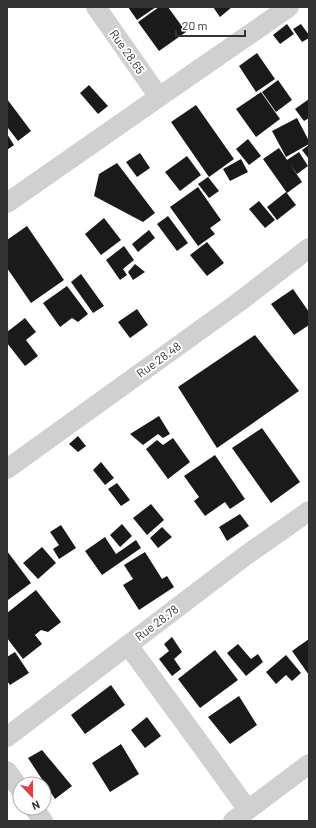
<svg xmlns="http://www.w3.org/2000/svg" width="316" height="828" font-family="Barlow,sans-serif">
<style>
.building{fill:#1a1a1a}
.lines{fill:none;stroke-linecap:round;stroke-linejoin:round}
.minor{stroke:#d0d0d0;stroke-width:20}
.labels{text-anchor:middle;stroke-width:4;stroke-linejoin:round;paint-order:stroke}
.street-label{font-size:12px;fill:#333;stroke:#fff}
</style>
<rect width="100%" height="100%" fill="#fff"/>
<!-- building -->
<path class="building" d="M 128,7 L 156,7 L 137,20 Z
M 159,7 L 168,7 L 186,32 L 159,51 L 138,22 Z
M 213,7 L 232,7 L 220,17 Z
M 287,24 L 294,34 L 280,44 L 273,35 Z
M 301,24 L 309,35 L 309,38 L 302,42 L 293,29 Z
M 257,53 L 275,79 L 256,92 L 239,66 Z
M 278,80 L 292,100 L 276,112 L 262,92 Z
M 89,85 L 108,106 L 98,114 L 80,93 Z
M 261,92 L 280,119 L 256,137 L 236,109 Z
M 7,99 L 31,131 L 18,141 L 8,128 L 7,129 Z
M 309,99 L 309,118 L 304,121 L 295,109 Z
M 196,105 L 234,159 L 209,177 L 171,122 Z
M 297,118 L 309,141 L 309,144 L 286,157 L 272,131 Z
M 7,134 L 14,145 L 7,150 Z
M 248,139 L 261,156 L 249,165 L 236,149 Z
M 309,145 L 309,159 L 302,150 Z
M 279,148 L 302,182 L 287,193 L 263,159 Z
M 299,152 L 308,166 L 297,174 L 287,160 Z
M 140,153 L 150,168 L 137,177 L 126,162 Z
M 187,156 L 201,175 L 180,191 L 165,172 Z
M 241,159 L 248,172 L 230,181 L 223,169 Z
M 117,163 L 155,213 L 143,222 L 94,196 L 99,174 Z
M 208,177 L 219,191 L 209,198 L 198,184 Z
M 198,187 L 221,220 L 210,228 L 215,234 L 198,246 L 170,207 Z
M 286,192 L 296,205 L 277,220 L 267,207 Z
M 259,201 L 275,220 L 265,228 L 249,209 Z
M 168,216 L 188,243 L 177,251 L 157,224 Z
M 104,218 L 121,240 L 101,255 L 85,234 Z
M 27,226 L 64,280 L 31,303 L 7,268 L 7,240 Z
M 149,230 L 155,238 L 138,252 L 132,244 Z
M 207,242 L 224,263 L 207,276 L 190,255 Z
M 124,246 L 134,260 L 123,269 L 127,275 L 120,280 L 106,260 Z
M 135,264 L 145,272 L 133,280 L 128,272 Z
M 81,274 L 104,306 L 93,313 L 71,282 Z
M 67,286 L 88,314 L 78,322 L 72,318 L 60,327 L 43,303 Z
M 293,289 L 309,312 L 309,325 L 294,335 L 271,304 Z
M 137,309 L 148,325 L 130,338 L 118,322 Z
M 25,318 L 36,332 L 26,340 L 38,356 L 25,366 L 7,343 L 7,332 Z
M 255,335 L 299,391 L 217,448 L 178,387 Z
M 159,416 L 170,434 L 163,438 L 158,434 L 143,445 L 130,434 Z
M 262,428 L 300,482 L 271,503 L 232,448 Z
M 78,436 L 86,446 L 78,452 L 69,444 Z
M 173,438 L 190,462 L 168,479 L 146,449 L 157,440 L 163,445 Z
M 215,455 L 245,499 L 230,509 L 225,502 L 205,516 L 194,501 L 199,497 L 184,476 Z
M 101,462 L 114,478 L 105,485 L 93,470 Z
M 117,483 L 130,500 L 121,506 L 108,489 Z
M 151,504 L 164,520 L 147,535 L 133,518 Z
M 240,514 L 249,526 L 227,541 L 219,527 Z
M 122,524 L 132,536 L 120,547 L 110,535 Z
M 61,525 L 76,548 L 59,559 L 53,549 L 59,545 L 50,532 Z
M 162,527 L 172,537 L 158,548 L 150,538 Z
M 105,537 L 116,554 L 136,540 L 141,548 L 102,575 L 85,551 Z
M 42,547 L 56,563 L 38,579 L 23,563 Z
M 7,551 L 31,583 L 8,600 L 7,598 Z
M 145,552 L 162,579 L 167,576 L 174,587 L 139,610 L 123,585 L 133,579 L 124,565 Z
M 36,590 L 61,622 L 48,632 L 41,630 L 35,635 L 42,644 L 23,659 L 7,638 L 7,613 Z
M 172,637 L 182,652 L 174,659 L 181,669 L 172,676 L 159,659 L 169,651 L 164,644 Z
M 309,639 L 309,675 L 292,651 Z
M 238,644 L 251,659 L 258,654 L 263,662 L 246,676 L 227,653 Z
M 215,650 L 238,680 L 200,708 L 178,679 Z
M 15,652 L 29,673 L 10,685 L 7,681 L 7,657 Z
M 286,655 L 301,673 L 292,681 L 286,675 L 276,684 L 266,672 Z
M 111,685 L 125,705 L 85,734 L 71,715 Z
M 239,696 L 257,725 L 230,744 L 208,717 Z
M 147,717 L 161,736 L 145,748 L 131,730 Z
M 121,744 L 139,774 L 110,792 L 92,763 Z
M 42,750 L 72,786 L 55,799 L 28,758 Z"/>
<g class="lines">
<!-- minor -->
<path class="minor" d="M 96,7 L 159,97
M 7,203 L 159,97 L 289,7
M 7,469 L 239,302 L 309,248
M 128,645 L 193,734 L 248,810
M 7,737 L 245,556 L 309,511
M 7,771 L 20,789
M 34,808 L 43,821
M 233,821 L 309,764"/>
</g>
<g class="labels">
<!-- street labels -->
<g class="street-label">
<text transform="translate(127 52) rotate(55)" y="4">Rue 28.65</text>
<text transform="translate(159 360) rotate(-36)" y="4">Rue 28.48</text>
<text transform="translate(157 623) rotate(-37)" y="4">Rue 28.78</text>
</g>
</g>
<!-- border -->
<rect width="316" height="828" fill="none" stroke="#333333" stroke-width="16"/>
<!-- north arrow -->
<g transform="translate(32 796) rotate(158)"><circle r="19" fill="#ffffff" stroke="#adadad"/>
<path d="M0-3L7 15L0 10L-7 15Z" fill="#e63946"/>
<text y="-6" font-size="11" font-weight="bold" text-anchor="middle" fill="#333333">N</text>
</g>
<!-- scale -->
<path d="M176 30v6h69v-6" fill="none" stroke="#333333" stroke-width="2"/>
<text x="182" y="30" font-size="12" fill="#333333" stroke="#ffffff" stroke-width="3" paint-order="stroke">20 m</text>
</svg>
